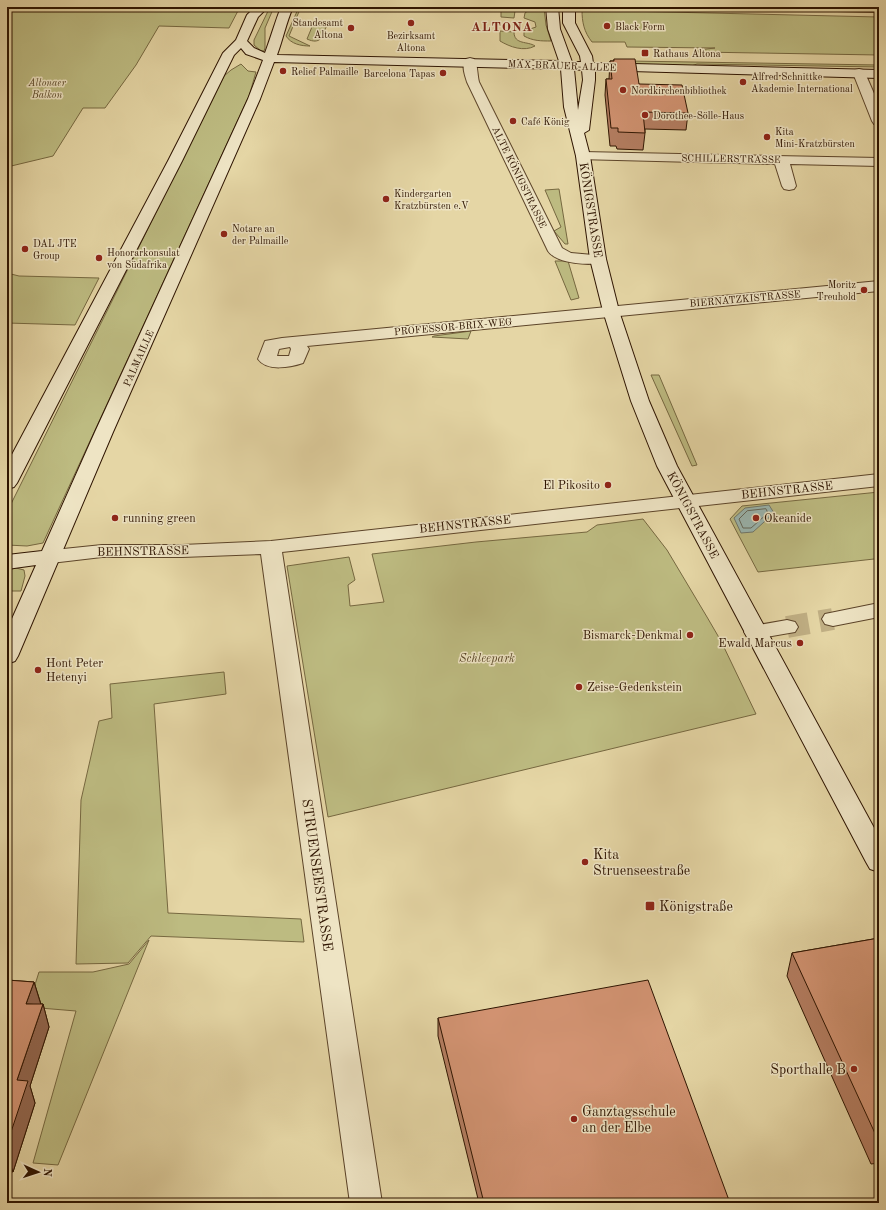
<svg xmlns="http://www.w3.org/2000/svg" width="886" height="1210" font-family="'Old Standard TT',serif">
<style>
.green{fill:#bdbb81;stroke:#766840}
.water{fill:#9ab7b2;stroke:#6f766b}
.lines{fill:none;stroke-linecap:round;stroke-linejoin:round}
.shore{stroke:#646659;stroke-width:1}
.street-tunnel{stroke:#c0af84;stroke-width:22;stroke-dasharray:22 11;stroke-linecap:butt}
.street-casing{stroke:#5c4429;stroke-width:2}
.secondary-casing{stroke:#2e1400;stroke-width:2}
.street{fill:#eee4c4;fill-rule:evenodd}
.secondary{fill:#eee4c4;fill-rule:evenodd}
.wall{fill:#b57e62;stroke:#2e1400}
.shaded-wall{fill:#936750;stroke:#2e1400}
.building{fill:#d29372;stroke:#2e1400}
.poi-dot{fill:#8f2418;stroke:#eee4c4;stroke-width:1.5}
.labels{text-anchor:middle;stroke-width:3;stroke-linejoin:round;paint-order:stroke}
.far-poi-label{font-size:10px;fill:#2e1400;stroke:#eee4c4;text-anchor:start}
.far-street-label{font-size:10px;fill:#2e1400;stroke:#eee4c4}
.far-park-label{font-size:10px;font-style:italic;fill:#594627;stroke:#eee4c4}
.street-label{font-size:12px;fill:#2e1400;stroke:#eee4c4}
.poi-label{font-size:12px;fill:#2e1400;stroke:#eee4c4;text-anchor:start}
.park-label{font-size:12px;font-style:italic;fill:#594627;stroke:#eee4c4}
.far-district-label{font-size:13px;font-weight:bold;letter-spacing:1px;fill:#7a1f14;stroke:#eee4c4}
.near-poi-label{font-size:14px;fill:#2e1400;stroke:#eee4c4;text-anchor:start}
.near-street-label{font-size:14px;fill:#2e1400;stroke:#eee4c4}
</style>
<rect width="100%" height="100%" fill="#e5d6a5"/>
<filter id="stains"><feTurbulence type="fractalNoise" baseFrequency=".005" numOctaves="4"/><feColorMatrix values="0 0 0 0 .2 0 0 0 0 .09 0 0 0 0 .02 0 0 0 .5 -.17"/></filter>
<radialGradient id="worn" r=".72"><stop offset=".6" stop-color="#630" stop-opacity="0"/><stop offset="1" stop-color="#630" stop-opacity=".3"/></radialGradient>
<!-- green -->
<path class="green" d="M 7,7 L 240,7 L 229,28 L 159,26 L 136,65 L 105,108 L 83,108 L 53,156 L 7,167 Z
M 270,7 L 274,7 L 265,28 L 265,48 L 264,51 L 261,51 L 254,45 L 254,40 Z
M 299,7 L 301,7 L 295,21 L 304,23 L 302,26 L 294,24 L 289,36 L 310,46 C 301,46 291,44 286,36 Z
M 505,7 L 526,7 L 515,11 L 514,18 L 501,17 L 501,11 Z
M 728,7 L 810,9 L 811,11 L 729,9 Z
M 544,8 L 546,25 L 551,41 C 541,41 533,41 524,36 L 524,31 L 536,27 L 535,22 L 524,18 L 525,13 L 529,10 Z
M 582,10 L 879,17 L 879,55 L 698,52 L 698,50 L 715,48 L 627,47 L 625,42 L 592,42 C 584,32 582,22 582,10 Z
M 314,22 L 316,22 L 315,26 L 326,27 C 323,37 320,45 307,39 Z
M 500,31 L 514,32 C 514,45 528,41 535,46 C 524,52 510,47 500,41 Z
M 628,61 L 879,65 L 879,67 L 697,64 L 688,67 L 634,66 Z
M 241,64 L 248,71 L 256,72 L 249,96 L 43,543 L 27,546 L 7,545 L 7,512 L 224,76 L 231,70 Z
M 559,189 L 568,244 L 565,244 L 554,231 L 561,227 L 545,190 Z
M 555,261 L 568,261 L 579,298 L 571,300 Z
M 7,273 L 19,276 L 99,278 L 75,325 L 7,323 Z
M 471,331 L 468,339 L 432,337 L 434,336 Z
M 651,375 L 659,375 L 697,465 L 692,466 Z
M 879,492 L 879,562 L 874,559 L 758,572 L 730,519 L 742,506 Z
M 643,519 L 667,550 L 707,617 L 721,641 L 756,714 L 328,817 L 287,566 L 349,557 L 355,580 L 348,585 L 350,606 L 384,602 L 372,554 L 476,542 L 587,532 L 597,525 Z
M 16,568 L 24,570 L 25,576 L 21,591 L 7,591 L 7,570 Z
M 224,672 L 226,694 L 154,704 L 168,913 L 301,919 L 304,942 L 151,936 L 128,963 L 76,964 L 81,800 L 99,721 L 112,718 L 110,684 Z
M 149,940 L 58,1165 L 33,1163 L 76,1011 L 28,1007 L 39,972 L 93,972 L 129,964 Z"/>
<!-- water -->
<path class="water" d="M 769,505 L 774,513 L 753,532 L 741,533 L 734,518 L 745,508 Z"/>
<g class="lines">
<!-- shore -->
<path class="shore" d="M 766,509 L 768,513 L 751,528 L 743,528 L 739,519 L 747,511 Z"/>
<!-- street-tunnel -->
<path class="street-tunnel" d="M 787,627 L 833,619"/>
<defs>
<path id="street" d="M 789,7 L 879,7 L 879,12 L 795,10 L 791,9 Z
M 470,58 L 474,59 C 478,65 477,75 479,82 L 562,248 L 571,253 L 604,256 L 606,259 L 604,262 C 590,266 557,264 548,251 L 467,82 C 465,75 461,66 466,59 Z
M 859,69 L 863,70 L 865,73 L 879,105 L 879,125 L 874,124 L 872,121 L 853,73 L 855,70 Z
M 583,152 L 879,158 L 879,166 L 790,164 L 796,186 L 794,189 L 789,190 L 784,189 L 782,186 L 775,164 L 578,159 L 576,156 L 578,153 Z
M 879,281 L 879,291 L 307,346 L 309,349 L 303,363 C 291,367 267,372 258,359 L 265,341 L 282,338 ZM 290,347 L 291,349 L 289,356 L 277,356 L 279,349 Z
M 879,474 L 879,486 L 282,552 L 382,1203 L 350,1203 L 261,554 L 182,557 L 102,557 L 51,563 L 44,561 L 40,556 L 44,551 L 102,545 L 182,545 L 271,541 Z
M 879,603 L 879,617 L 833,626 L 825,624 L 822,619 L 825,614 Z
M 787,620 L 795,622 L 798,627 L 795,632 L 755,639 L 747,637 L 744,632 L 747,627 Z"/>
<path id="secondary" d="M 255,7 L 268,7 L 258,17 L 247,41 L 254,48 L 265,53 C 271,37 275,22 281,7 L 293,7 C 286,23 283,39 277,55 L 559,61 L 548,29 L 546,7 L 558,7 L 560,29 L 572,62 L 581,62 L 580,56 L 563,23 L 563,7 L 575,7 L 575,23 L 592,56 L 593,63 L 879,70 L 879,78 L 595,70 L 595,80 L 589,130 L 584,133 L 590,156 L 606,259 L 619,311 L 649,401 L 677,466 L 879,837 L 879,872 L 870,869 L 866,862 L 657,466 L 631,401 L 603,311 L 590,259 L 576,156 L 564,107 L 561,69 L 274,62 L 260,99 L 113,432 L 18,656 L 15,661 L 7,664 L 7,630 L 36,565 L 7,569 L 7,555 L 42,551 L 95,432 L 248,99 L 263,60 L 246,54 L 241,48 L 234,55 L 182,161 L 17,483 L 14,487 L 7,489 L 7,464 L 168,161 L 223,53 L 236,40 L 247,15 ZM 574,69 L 582,70 L 583,80 L 578,110 Z"/>
</defs>
<!-- street casing -->
<use href="#street" class="street-casing"/>
<!-- secondary casing -->
<use href="#secondary" class="secondary-casing"/>
<!-- street -->
<use href="#street" class="street"/>
<!-- secondary -->
<use href="#secondary" class="secondary"/>
</g>
<!-- wall -->
<path class="wall" d="M 614,59 L 639,84 L 688,113 L 686,130 L 645,129 L 645,133 L 643,150 L 617,149 L 616,146 L 610,146 L 605,95 L 606,79 L 609,79 L 610,61 L 614,61 Z
M 879,938 L 879,1163 L 871,1164 L 787,976 L 792,953 Z
M 7,980 L 34,982 L 41,1004 L 43,1004 L 49,1027 L 30,1086 L 35,1103 L 13,1172 L 7,1171 Z
M 438,1018 L 730,1203 L 479,1203 L 438,1036 Z"/>
<!-- shaded-wall -->
<path class="shaded-wall" d="M 34,982 L 41,1005 L 26,1004 Z
M 43,1004 L 49,1027 L 30,1086 L 35,1103 L 13,1172 L 7,1155 L 7,1144 L 17,1080 Z"/>
<!-- building -->
<path class="building" d="M 614,59 L 635,59 L 639,84 L 682,85 L 688,113 L 643,112 L 645,133 L 618,132 L 618,128 L 611,128 L 606,79 L 612,79 L 610,61 L 614,61 Z
M 879,938 L 879,1142 L 792,953 Z
M 7,980 L 34,982 L 26,1004 L 43,1004 L 17,1080 L 28,1081 L 7,1144 Z
M 648,980 L 730,1203 L 484,1203 L 438,1018 Z"/>
<!-- markers -->
<g class="poi-dot">
<circle cx="411" cy="23" r="4"/>
<circle cx="607" cy="26" r="4"/>
<circle cx="351" cy="28" r="4"/>
<rect x="641" y="49" width="8" height="8" rx="2"/>
<circle cx="283" cy="71" r="4"/>
<circle cx="443" cy="73" r="4"/>
<circle cx="743" cy="82" r="4"/>
<circle cx="623" cy="90" r="4"/>
<circle cx="645" cy="115" r="4"/>
<circle cx="513" cy="121" r="4"/>
<circle cx="767" cy="137" r="4"/>
<circle cx="386" cy="199" r="4"/>
<circle cx="224" cy="234" r="4"/>
<circle cx="25" cy="249" r="4"/>
<circle cx="99" cy="258" r="4"/>
<circle cx="864" cy="290" r="4"/>
<circle cx="608" cy="485" r="4"/>
<circle cx="115" cy="518" r="4"/>
<circle cx="756" cy="518" r="4"/>
<circle cx="690" cy="635" r="4"/>
<circle cx="800" cy="643" r="4"/>
<circle cx="38" cy="670" r="4"/>
<circle cx="579" cy="687" r="4"/>
<circle cx="585" cy="862" r="4"/>
<rect x="645" y="901" width="10" height="10" rx="2"/>
<circle cx="854" cy="1069" r="4"/>
<circle cx="574" cy="1119" r="4"/>
</g>
<g class="labels">
<!-- far-poi labels -->
<g class="far-poi-label">
<text x="343" y="26" text-anchor="end">Standesamt<tspan x="343" dy="12">Altona</tspan></text>
<text x="615" y="30">Black Form</text>
<text x="411" y="39" text-anchor="middle">Bezirksamt<tspan x="411" dy="12">Altona</tspan></text>
<text x="653" y="57">Rathaus Altona</text>
<text x="291" y="75">Relief Palmaille</text>
<text x="435" y="77" text-anchor="end">Barcelona Tapas</text>
<text x="751" y="80">Alfred Schnittke<tspan x="751" dy="12">Akademie International</tspan></text>
<text x="631" y="94">Nordkirchenbibliothek</text>
<text x="653" y="119">Dorothee-Sölle-Haus</text>
<text x="521" y="125">Café König</text>
<text x="775" y="135">Kita<tspan x="775" dy="12">Mini-Kratzbürsten</tspan></text>
<text x="394" y="197">Kindergarten<tspan x="394" dy="12">Kratzbürsten e.V</tspan></text>
<text x="232" y="232">Notare an<tspan x="232" dy="12">der Palmaille</tspan></text>
<text x="33" y="247">DAL JTE<tspan x="33" dy="12">Group</tspan></text>
<text x="107" y="256">Honorarkonsulat<tspan x="107" dy="12">von Südafrika</tspan></text>
<text x="856" y="288" text-anchor="end">Moritz<tspan x="856" dy="12">Treuhold</tspan></text>
</g>
<!-- far-street labels -->
<g class="far-street-label">
<text transform="translate(562 65) rotate(2)" y="4">MAX-BRAUER-ALLEE</text>
<text transform="translate(731 158) rotate(1)" y="4">SCHILLERSTRASSE</text>
<text transform="translate(520 177) rotate(64)" y="4">ALTE KÖNIGSTRASSE</text>
<text transform="translate(745 298) rotate(-5)" y="4">BIERNATZKISTRASSE</text>
<text transform="translate(453 326) rotate(-5)" y="4">PROFESSOR-BRIX-WEG</text>
<text transform="translate(138 358) rotate(-66)" y="4">PALMAILLE</text>
</g>
<!-- far-park labels -->
<g class="far-park-label">
<text x="47" y="86">Altonaer<tspan x="47" dy="12">Balkon</tspan></text>
</g>
<!-- street labels -->
<g class="street-label">
<text transform="translate(591 210) rotate(81)" y="4">KÖNIGSTRASSE</text>
<text transform="translate(787 490) rotate(-6)" y="4">BEHNSTRASSE</text>
<text transform="translate(693 515) rotate(62)" y="4">KÖNIGSTRASSE</text>
<text transform="translate(465 524) rotate(-6)" y="4">BEHNSTRASSE</text>
<text transform="translate(143 551) rotate(-1)" y="4">BEHNSTRASSE</text>
</g>
<!-- poi labels -->
<g class="poi-label">
<text x="600" y="489" text-anchor="end">El Pikosito</text>
<text x="123" y="522">running green</text>
<text x="764" y="522">Okeanide</text>
<text x="682" y="639" text-anchor="end">Bismarck-Denkmal</text>
<text x="792" y="647" text-anchor="end">Ewald Marcus</text>
<text x="46" y="667">Hont Peter<tspan x="46" dy="14">Hetenyi</tspan></text>
<text x="587" y="691">Zeise-Gedenkstein</text>
</g>
<!-- park labels -->
<g class="park-label">
<text x="487" y="662">Schleepark</text>
</g>
<!-- far-district labels -->
<g class="far-district-label">
<text x="502" y="31">ALTONA</text>
</g>
<!-- near-poi labels -->
<g class="near-poi-label">
<text x="593" y="859">Kita<tspan x="593" dy="16">Struenseestraße</tspan></text>
<text x="659" y="911">Königstraße</text>
<text x="846" y="1074" text-anchor="end">Sporthalle B</text>
<text x="582" y="1116">Ganztagsschule<tspan x="582" dy="16">an der Elbe</tspan></text>
</g>
<!-- near-street labels -->
<g class="near-street-label">
<text transform="translate(318 875) rotate(82)" y="5">STRUENSEESTRASSE</text>
</g>
</g>
<!-- margin -->
<rect width="886" height="1210" fill="none" stroke="#e5d6a5" stroke-width="24"/>
<rect x="8" y="8" width="870" height="1194" fill="none" stroke="#2e1400" stroke-width="2"/>
<rect x="12" y="12" width="862" height="1186" fill="none" stroke="#2e1400"/>
<!-- north arrow -->
<g transform="translate(38 1172) rotate(93)" stroke="#eee4c4" stroke-width="3" paint-order="stroke">
<path d="M0-3L7 15L0 10L-7 15Z" fill="#2e1400"/>
<text y="-6" font-size="11" font-weight="bold" text-anchor="middle" fill="#2e1400">N</text>
</g>
<rect width="100%" height="100%" filter="url(#stains)"/>
<rect width="100%" height="100%" fill="url(#worn)"/>
</svg>
